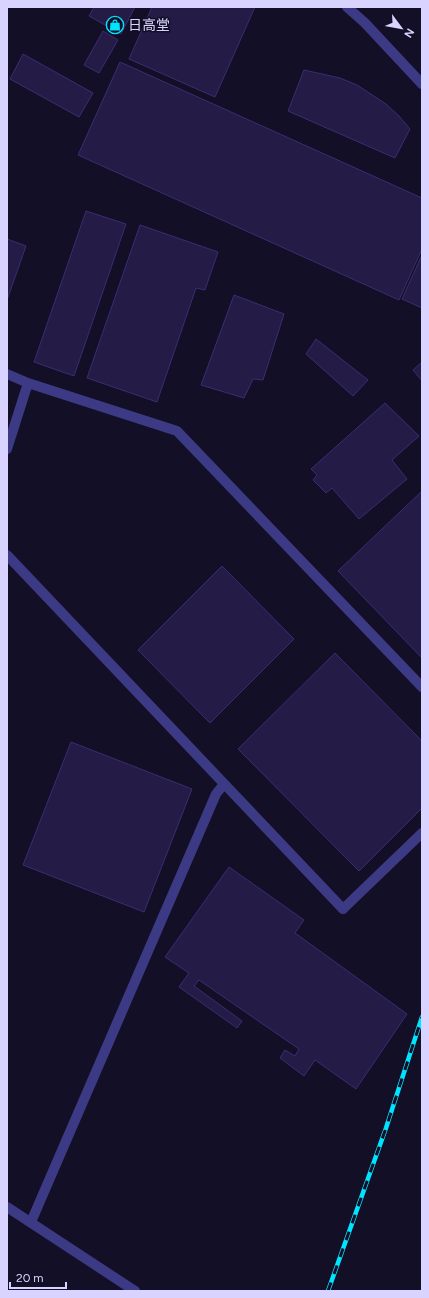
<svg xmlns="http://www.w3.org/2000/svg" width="429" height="1298" font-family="Figtree,'Noto Sans JP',sans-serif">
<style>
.building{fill:#241b47;stroke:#3b2d73}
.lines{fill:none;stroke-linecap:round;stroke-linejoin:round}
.service{stroke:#3d3a85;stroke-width:10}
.minor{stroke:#3d3a85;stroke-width:10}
.rail-casing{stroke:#00e5ff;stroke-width:4.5}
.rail{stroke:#130f26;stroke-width:3;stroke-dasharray:9;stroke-linecap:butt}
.labels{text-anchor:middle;stroke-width:3;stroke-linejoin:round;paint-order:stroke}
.poi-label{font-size:14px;fill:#d9d4ff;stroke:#130f26;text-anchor:start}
</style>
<rect width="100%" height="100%" fill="#130f26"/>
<!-- building -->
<path class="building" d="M 94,7 L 135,7 L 121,34 L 89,16 Z
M 152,7 L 255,7 L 215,97 L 129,59 Z
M 103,31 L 118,40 L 99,73 L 84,65 Z
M 23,54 L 93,93 L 79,117 L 10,79 Z
M 120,62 L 422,198 L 422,249 L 399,300 L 78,155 Z
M 304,70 L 340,78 L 357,85 L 386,104 L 399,116 L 410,129 L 395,158 L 288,111 Z
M 86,211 L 126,224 L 74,376 L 34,362 Z
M 140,225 L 218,252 L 205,290 L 196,288 L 157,402 L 87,378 Z
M 7,239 L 26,246 L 7,300 Z
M 422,255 L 422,308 L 402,299 Z
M 234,295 L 284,314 L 263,380 L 253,379 L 244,398 L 201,385 Z
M 316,339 L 368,380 L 353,396 L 306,354 Z
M 422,362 L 422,381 L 413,370 Z
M 385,403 L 419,436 L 392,460 L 407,479 L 359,519 L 332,488 L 326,493 L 313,480 L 317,475 L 311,469 Z
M 422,491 L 422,658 L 338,571 Z
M 222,566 L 294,639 L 210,723 L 138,650 Z
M 335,653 L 422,741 L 422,808 L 359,871 L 238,749 Z
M 71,742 L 192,789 L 144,912 L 23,865 Z
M 229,867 L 304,920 L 295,933 L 407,1014 L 356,1089 L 315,1060 L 304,1076 L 280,1058 L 285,1050 L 295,1056 L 299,1049 L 199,980 L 194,986 L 242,1021 L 237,1028 L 179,987 L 189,973 L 165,957 Z"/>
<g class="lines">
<!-- service -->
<path class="service" d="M 7,374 L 28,383 L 177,431 L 422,687
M 7,449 L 28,383
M 7,555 L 343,909 L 422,833
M 31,1222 L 216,794 L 224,784"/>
<!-- minor -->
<path class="minor" d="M 347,7 L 365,23 L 422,84
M 7,1207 L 135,1291"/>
<defs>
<path id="rail" d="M 328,1291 L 386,1128 L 422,1017"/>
</defs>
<!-- rail casing -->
<use href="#rail" class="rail-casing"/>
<!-- rail -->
<use href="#rail" class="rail"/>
</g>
<!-- icons -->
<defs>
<symbol id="shop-ring" viewBox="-11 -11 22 22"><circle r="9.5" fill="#130f26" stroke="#00e5ff" stroke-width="1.5"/><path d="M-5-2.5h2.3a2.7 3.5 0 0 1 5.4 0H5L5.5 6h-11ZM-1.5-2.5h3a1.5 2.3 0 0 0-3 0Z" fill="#00e5ff"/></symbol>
</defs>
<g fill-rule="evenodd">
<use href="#shop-ring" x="105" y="15" width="20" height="20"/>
</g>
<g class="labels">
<!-- poi labels -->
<g class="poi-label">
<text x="128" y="30">日高堂</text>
</g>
</g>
<!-- border -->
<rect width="429" height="1298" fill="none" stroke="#d9d4ff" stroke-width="16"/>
<!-- north arrow -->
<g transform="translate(401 28) rotate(122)" stroke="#130f26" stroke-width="3" paint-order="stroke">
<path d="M0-3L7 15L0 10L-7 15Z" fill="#d9d4ff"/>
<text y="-6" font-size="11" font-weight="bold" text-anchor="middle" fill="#d9d4ff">N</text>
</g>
<!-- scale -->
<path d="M10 1282v6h56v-6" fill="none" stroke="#d9d4ff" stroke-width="2"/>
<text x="16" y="1282" font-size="12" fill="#d9d4ff" stroke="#130f26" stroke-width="3" paint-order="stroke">20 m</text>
</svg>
